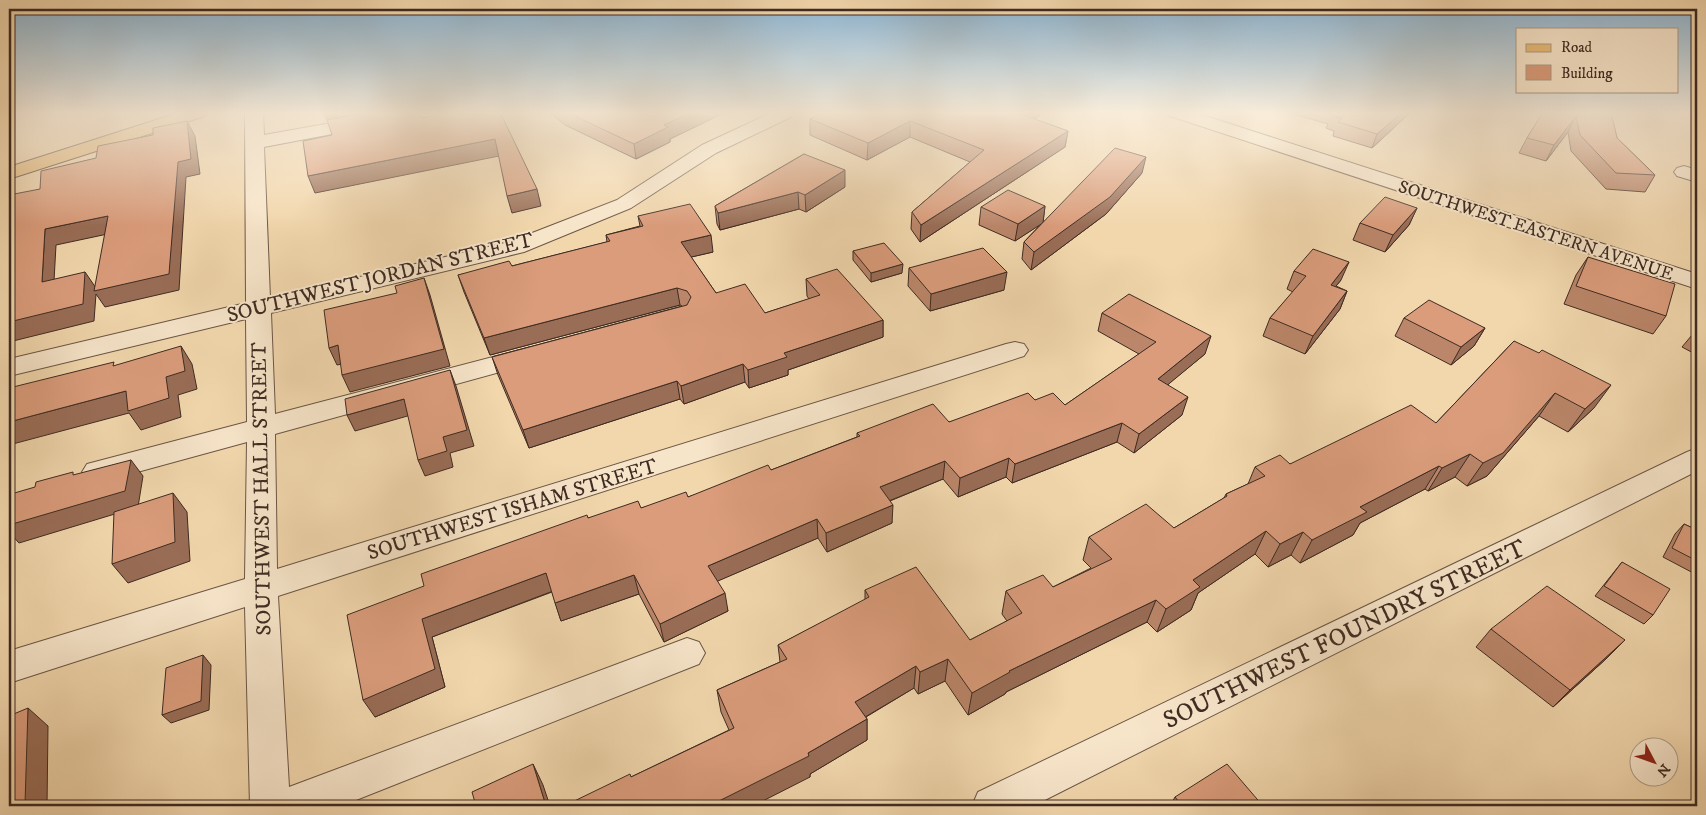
<svg xmlns="http://www.w3.org/2000/svg" width="1706" height="815" font-family="'IM FELL DW Pica',serif">
<style>
.lines{fill:none;stroke-linecap:round;stroke-linejoin:round}
.minor-casing{stroke:#6b5645;stroke-width:2}
.major-casing{stroke:#3e2b22;stroke-width:2}
.minor{fill:#f7e5ca;fill-rule:evenodd}
.major{fill:#e9bc76;fill-rule:evenodd}
.wall{fill:#bb866a;stroke:#3e2b22}
.shaded-wall{fill:#996d56;stroke:#3e2b22}
.building{fill:#da9c7b;stroke:#3e2b22}
.labels{text-anchor:middle;stroke-width:4;stroke-linejoin:round;paint-order:stroke}
.far-street-label{font-size:18px;fill:#3e2b22;stroke:#f7e5ca}
.street-label{font-size:21px;fill:#3e2b22;stroke:#f7e5ca}
.near-street-label{font-size:25px;fill:#3e2b22;stroke:#f7e5ca}
</style>
<rect width="100%" height="100%" fill="#f2d7ad"/>
<filter id="stains"><feTurbulence type="fractalNoise" baseFrequency=".004" numOctaves="4"/><feColorMatrix values="0 0 0 0 .2 0 0 0 0 .09 0 0 0 0 .02 0 0 0 .5 -.17"/></filter>
<radialGradient id="worn" r=".72"><stop offset=".6" stop-color="#630" stop-opacity="0"/><stop offset="1" stop-color="#630" stop-opacity=".3"/></radialGradient>
<g class="lines">
<defs>
<path id="minor" d="M 245,112 L 263,112 L 264,135 L 393,112 L 430,112 L 427,116 L 421,117 L 264,147 L 270,298 L 509,242 L 617,200 L 702,145 L 773,112 L 796,112 L 793,116 L 716,153 L 631,208 L 524,252 L 271,313 L 275,414 L 531,347 L 540,349 L 544,355 L 540,361 L 275,434 L 277,569 L 1006,344 L 1015,342 L 1024,344 L 1028,350 L 1024,356 L 278,596 L 289,787 L 687,638 L 699,642 L 705,653 L 699,664 L 341,806 L 250,806 L 245,607 L 9,683 L 9,651 L 245,579 L 247,442 L 97,483 L 87,480 L 82,472 L 87,464 L 247,422 L 246,319 L 9,376 L 9,359 L 246,303 Z
M 1167,112 L 1193,112 L 1697,274 L 1697,289 L 1170,116 Z
M 1684,166 L 1697,170 L 1697,182 L 1677,176 L 1674,172 L 1677,168 Z
M 1697,448 L 1697,471 L 1033,806 L 972,806 L 978,792 L 1687,452 Z"/>
<path id="major" d="M 181,112 L 208,112 L 205,116 L 9,179 L 9,167 Z"/>
</defs>
<!-- minor casing -->
<use href="#minor" class="minor-casing"/>
<!-- major casing -->
<use href="#major" class="major-casing"/>
<!-- minor -->
<use href="#minor" class="minor"/>
<!-- major -->
<use href="#major" class="major"/>
</g>
<!-- wall -->
<path class="wall" d="M 549,112 L 726,112 L 670,139 L 670,142 L 636,159 L 565,125 Z
M 1045,112 L 1034,119 L 1068,131 L 1065,147 L 920,242 L 911,229 L 912,212 L 970,162 L 910,137 L 867,160 L 810,135 L 810,119 Z
M 1286,112 L 1411,112 L 1372,148 L 1333,136 L 1334,131 L 1326,128 L 1328,124 Z
M 1543,112 L 1611,112 L 1617,138 L 1655,175 L 1645,192 L 1606,189 L 1571,151 L 1568,132 L 1546,161 L 1519,153 L 1527,138 Z
M 804,154 L 845,187 L 806,212 L 799,209 L 720,230 L 717,224 L 715,206 Z
M 1142,173 L 1106,214 L 1031,270 L 1022,259 L 1024,242 L 1042,223 L 1015,241 L 979,225 L 981,207 L 1045,206 L 1043,222 Z
M 1417,208 L 1409,225 L 1385,252 L 1353,240 L 1360,223 Z
M 638,216 L 713,252 L 691,257 L 716,293 L 765,313 L 809,299 L 807,296 L 806,279 L 883,320 L 883,337 L 788,370 L 788,375 L 749,388 L 745,382 L 684,404 L 680,399 L 529,448 L 498,375 L 492,357 L 682,306 L 680,305 L 490,355 L 464,292 L 458,275 L 512,266 L 607,242 L 606,235 L 640,226 Z
M 853,251 L 902,273 L 871,282 L 853,260 Z
M 1588,257 L 1666,316 L 1653,334 L 1564,304 L 1576,275 Z
M 909,268 L 1004,290 L 930,311 L 908,286 Z
M 1294,271 L 1341,280 L 1336,286 L 1347,291 L 1340,309 L 1305,354 L 1263,336 L 1270,318 L 1293,292 L 1287,289 Z
M 1102,313 L 1205,354 L 1168,384 L 1182,415 L 1134,453 L 1117,442 L 1012,483 L 1006,477 L 958,497 L 943,479 L 890,501 L 892,523 L 827,552 L 818,538 L 717,581 L 728,611 L 664,642 L 639,594 L 561,621 L 552,592 L 432,637 L 445,687 L 375,717 L 424,586 L 588,518 L 641,508 L 688,497 L 771,470 L 857,437 L 857,433 L 949,422 L 1035,400 L 1065,405 L 1139,354 L 1098,331 Z
M 1404,318 L 1485,328 L 1474,346 L 1451,365 L 1395,336 Z
M 1697,329 L 1697,355 L 1682,347 Z
M 1514,341 L 1594,408 L 1568,432 L 1539,416 L 1487,476 L 1467,486 L 1455,477 L 1428,491 L 1425,489 L 1360,523 L 1353,535 L 1300,563 L 1291,555 L 1268,567 L 1255,554 L 1198,593 L 1191,610 L 1157,632 L 1147,622 L 1006,692 L 1005,694 L 968,715 L 945,681 L 918,694 L 914,688 L 866,717 L 867,719 L 867,740 L 810,774 L 810,777 L 631,777 L 729,730 L 721,712 L 717,690 L 780,662 L 778,645 L 865,600 L 865,590 L 970,640 L 1007,621 L 1002,614 L 1006,591 L 1053,587 L 1091,568 L 1083,560 L 1089,537 L 1174,528 L 1224,498 L 1226,494 L 1248,484 L 1255,467 L 1290,464 L 1436,423 Z
M 1684,524 L 1697,530 L 1697,575 L 1663,557 L 1675,534 Z
M 1622,562 L 1653,615 L 1644,624 L 1595,596 Z
M 1491,629 L 1625,640 L 1607,658 L 1553,707 L 1476,647 Z
M 1175,797 L 1263,806 L 1170,806 Z"/>
<!-- shaded-wall -->
<path class="shaded-wall" d="M 324,112 L 384,112 L 328,122 Z
M 692,112 L 726,112 L 670,139 L 670,142 L 636,159 L 634,144 L 664,125 Z
M 1021,112 L 1045,112 L 1016,129 L 1018,113 Z
M 1402,112 L 1411,112 L 1372,148 L 1377,134 Z
M 1576,116 L 1568,132 L 1546,161 L 1554,145 Z
M 187,121 L 195,136 L 200,174 L 186,177 L 179,290 L 105,307 L 96,294 L 94,321 L 9,342 L 9,322 L 85,272 L 96,288 L 178,162 Z
M 910,121 L 910,137 L 867,160 L 868,143 Z
M 1068,131 L 1065,147 L 920,242 L 921,225 Z
M 495,139 L 499,156 L 315,193 L 308,176 Z
M 1146,157 L 1142,173 L 1106,214 L 1031,270 L 1034,252 Z
M 845,170 L 845,187 L 806,212 L 805,195 Z
M 537,189 L 541,206 L 512,213 L 507,196 Z
M 798,192 L 799,209 L 720,230 L 718,213 Z
M 1045,206 L 1043,223 L 1015,241 L 1018,224 Z
M 1417,208 L 1409,225 L 1385,252 L 1393,235 Z
M 108,216 L 117,232 L 56,245 L 53,299 L 42,282 L 45,229 Z
M 711,235 L 713,252 L 683,259 L 681,242 Z
M 1349,262 L 1341,280 L 1323,302 L 1331,285 Z
M 903,264 L 902,273 L 871,282 L 871,273 Z
M 1007,272 L 1004,290 L 930,311 L 931,294 Z
M 424,278 L 430,295 L 450,366 L 350,392 L 342,375 Z
M 677,288 L 680,305 L 490,355 L 484,338 Z
M 1347,291 L 1340,309 L 1305,354 L 1313,336 Z
M 883,320 L 883,337 L 788,370 L 788,375 L 749,388 L 748,370 L 784,353 Z
M 1485,328 L 1474,346 L 1451,365 L 1461,347 Z
M 1211,336 L 1205,354 L 1153,397 L 1158,379 Z
M 338,345 L 347,363 L 337,365 L 329,348 Z
M 181,346 L 192,364 L 197,389 L 178,395 L 181,417 L 141,430 L 129,413 L 9,445 L 9,422 L 126,391 L 166,377 Z
M 743,364 L 745,382 L 684,404 L 681,386 Z
M 450,370 L 456,386 L 474,446 L 450,453 L 453,467 L 425,476 L 418,460 L 443,437 Z
M 677,381 L 680,399 L 529,448 L 523,430 Z
M 1611,385 L 1594,408 L 1568,432 L 1585,409 Z
M 1555,393 L 1539,416 L 1487,476 L 1467,486 L 1483,463 Z
M 1188,397 L 1182,415 L 1134,453 L 1139,434 Z
M 404,399 L 411,415 L 355,431 L 347,415 Z
M 1122,423 L 1117,442 L 1012,483 L 1015,464 Z
M 1470,454 L 1455,477 L 1428,491 L 1442,468 Z
M 1009,458 L 1006,477 L 958,497 L 960,478 Z
M 131,460 L 143,476 L 138,507 L 19,543 L 9,532 L 9,525 Z
M 945,461 L 943,479 L 879,505 L 880,487 Z
M 1439,466 L 1425,489 L 1360,523 L 1353,535 L 1300,563 L 1312,540 L 1360,507 Z
M 173,493 L 187,512 L 190,561 L 128,583 L 112,564 Z
M 893,505 L 892,523 L 827,552 L 826,533 Z
M 817,519 L 818,538 L 711,584 L 708,566 Z
M 1266,531 L 1255,554 L 1198,593 L 1191,610 L 1157,632 L 1166,609 L 1193,580 Z
M 1303,532 L 1291,555 L 1268,567 L 1280,544 Z
M 546,573 L 553,591 L 432,637 L 445,687 L 375,717 L 363,700 L 422,619 Z
M 634,575 L 639,594 L 561,621 L 555,603 Z
M 725,593 L 728,611 L 664,642 L 660,624 Z
M 1156,600 L 1147,622 L 1006,692 L 1005,694 L 968,715 L 972,693 L 1009,671 Z
M 1625,640 L 1607,658 L 1553,707 L 1570,690 Z
M 203,655 L 211,665 L 209,710 L 171,723 L 162,715 Z
M 948,659 L 945,681 L 918,694 L 920,672 Z
M 916,666 L 914,688 L 855,723 L 855,702 Z
M 28,708 L 48,726 L 47,806 L 21,806 Z
M 867,719 L 867,740 L 810,774 L 810,777 L 753,806 L 709,806 L 808,753 Z
M 533,764 L 543,785 L 550,806 L 546,806 Z"/>
<!-- building -->
<path class="building" d="M 370,112 L 418,112 L 422,118 L 455,112 L 500,112 L 537,189 L 507,196 L 495,139 L 308,176 L 303,141 L 332,135 L 327,120 Z
M 566,112 L 692,112 L 664,125 L 668,127 L 634,144 Z
M 824,112 L 1021,112 L 1018,113 L 1068,131 L 921,225 L 912,212 L 984,150 L 910,121 L 868,143 L 810,119 Z
M 1335,112 L 1402,112 L 1377,134 L 1338,122 L 1342,118 L 1331,115 Z
M 1543,112 L 1570,112 L 1576,113 L 1575,112 L 1611,112 L 1617,138 L 1655,175 L 1616,173 L 1580,135 L 1576,116 L 1554,145 L 1527,138 Z
M 187,121 L 191,159 L 178,162 L 169,274 L 94,291 L 108,216 L 45,229 L 42,282 L 85,272 L 83,304 L 9,322 L 9,195 L 40,189 L 41,171 L 96,158 L 98,146 L 153,135 L 153,128 Z
M 1115,148 L 1146,157 L 1110,197 L 1034,252 L 1024,242 Z
M 804,154 L 845,170 L 805,195 L 798,192 L 718,213 L 715,206 Z
M 1008,190 L 1045,206 L 1018,224 L 981,207 Z
M 1385,197 L 1417,208 L 1393,235 L 1360,223 Z
M 690,204 L 711,235 L 681,242 L 716,293 L 745,284 L 765,313 L 820,295 L 806,279 L 837,269 L 883,320 L 784,353 L 787,357 L 748,370 L 743,364 L 681,386 L 677,381 L 523,430 L 492,357 L 687,305 L 691,297 L 687,291 L 677,288 L 484,338 L 458,275 L 509,261 L 512,266 L 610,241 L 606,235 L 643,226 L 638,216 Z
M 884,243 L 903,264 L 871,273 L 853,251 Z
M 983,248 L 1007,272 L 931,294 L 909,268 Z
M 1313,249 L 1349,262 L 1331,285 L 1347,291 L 1313,336 L 1270,318 L 1306,276 L 1294,271 Z
M 1588,257 L 1675,284 L 1666,316 L 1576,286 Z
M 424,278 L 444,349 L 342,375 L 338,345 L 329,348 L 324,310 L 397,293 L 395,286 Z
M 1129,294 L 1211,336 L 1158,379 L 1188,397 L 1139,434 L 1122,423 L 1015,464 L 1009,458 L 960,478 L 945,461 L 880,487 L 893,505 L 826,533 L 817,519 L 708,566 L 725,593 L 660,624 L 634,575 L 555,603 L 546,573 L 422,619 L 435,669 L 363,700 L 347,615 L 424,586 L 421,574 L 587,515 L 588,518 L 638,501 L 641,508 L 686,492 L 688,497 L 768,465 L 771,470 L 860,436 L 857,433 L 933,404 L 949,422 L 1028,393 L 1035,400 L 1053,393 L 1065,405 L 1156,342 L 1102,313 Z
M 1429,300 L 1485,328 L 1461,347 L 1404,318 Z
M 1514,341 L 1539,353 L 1542,350 L 1611,385 L 1585,409 L 1555,393 L 1503,453 L 1483,463 L 1470,454 L 1442,468 L 1439,466 L 1360,507 L 1367,512 L 1312,540 L 1303,532 L 1280,544 L 1266,531 L 1193,580 L 1200,587 L 1166,609 L 1156,600 L 1009,671 L 1010,672 L 972,693 L 948,659 L 920,672 L 916,666 L 855,702 L 867,719 L 808,753 L 809,756 L 709,806 L 564,806 L 630,774 L 631,777 L 734,728 L 717,690 L 787,659 L 778,645 L 869,597 L 865,590 L 916,567 L 970,640 L 1022,613 L 1006,591 L 1043,575 L 1053,587 L 1112,559 L 1089,537 L 1146,504 L 1174,528 L 1227,496 L 1226,494 L 1265,476 L 1255,467 L 1280,455 L 1290,464 L 1411,405 L 1436,423 Z
M 181,346 L 185,371 L 166,377 L 169,398 L 128,411 L 126,391 L 9,422 L 9,388 L 114,362 L 113,366 Z
M 450,370 L 467,430 L 443,437 L 447,451 L 418,460 L 404,399 L 347,415 L 345,399 Z
M 131,460 L 125,491 L 9,525 L 9,504 L 11,494 L 35,487 L 36,482 L 73,472 L 73,475 Z
M 173,493 L 175,542 L 112,564 L 114,512 Z
M 1684,524 L 1697,530 L 1697,561 L 1672,548 Z
M 1622,562 L 1670,589 L 1653,615 L 1604,586 Z
M 1547,586 L 1625,640 L 1570,690 L 1491,629 Z
M 203,655 L 201,701 L 162,715 L 166,668 Z
M 28,708 L 25,804 L 21,806 L 9,806 L 9,716 Z
M 533,764 L 546,806 L 476,806 L 472,792 Z
M 1227,764 L 1263,806 L 1182,806 L 1175,797 Z"/>
<!-- sky -->
<linearGradient id="sky" x2="0" y2="1"><stop stop-color="#8bb5d4"/><stop offset="0.5" stop-color="#f9edda"/><stop offset="1" stop-color="#f9edda" stop-opacity="0"/></linearGradient>
<rect width="1706" height="226" fill="url(#sky)"/>
<g class="labels">
<!-- far-street labels -->
<g class="far-street-label">
<text transform="translate(1536 230) rotate(18)" y="6">SOUTHWEST EASTERN AVENUE</text>
</g>
<!-- street labels -->
<g class="street-label">
<text transform="translate(380 277) rotate(-14)" y="7">SOUTHWEST JORDAN STREET</text>
<text transform="translate(261 489) rotate(-91)" y="7">SOUTHWEST HALL STREET</text>
<text transform="translate(512 509) rotate(-17)" y="7">SOUTHWEST ISHAM STREET</text>
</g>
<!-- near-street labels -->
<g class="near-street-label">
<text transform="translate(1344 633) rotate(-26)" y="9">SOUTHWEST FOUNDRY STREET</text>
</g>
</g>
<!-- margin -->
<rect width="1706" height="815" fill="none" stroke="#f2d7ad" stroke-width="30"/>
<rect x="10" y="10" width="1686" height="795" fill="none" stroke="#3e2b22" stroke-width="2.5"/>
<rect x="15" y="15" width="1676" height="785" fill="none" stroke="#3e2b22"/>
<!-- legend -->
<rect x="1516" y="28" width="162" height="65" fill="#f7e5ca" stroke="#ad9b87"/>
<rect x="1526" y="44" width="25" height="8" fill="#e9bc76" stroke="#ad9b87"/>
<text x="1561" y="52" font-size="15" fill="#3e2b22">Road</text>
<rect x="1526" y="65" width="25" height="15" fill="#da9c7b" stroke="#ad9b87"/>
<text x="1561" y="78" font-size="15" fill="#3e2b22">Building</text>
<!-- north arrow -->
<g transform="translate(1654 762) rotate(131)"><circle r="24" fill="#f7e5ca" stroke="#ad9b87"/>
<path d="M0-4L9 19L0 12L-9 19Z" fill="#8f2418"/>
<text y="-8" font-size="14" font-weight="bold" text-anchor="middle" fill="#3e2b22">N</text>
</g>
<rect width="100%" height="100%" filter="url(#stains)"/>
<rect width="100%" height="100%" fill="url(#worn)"/>
</svg>
